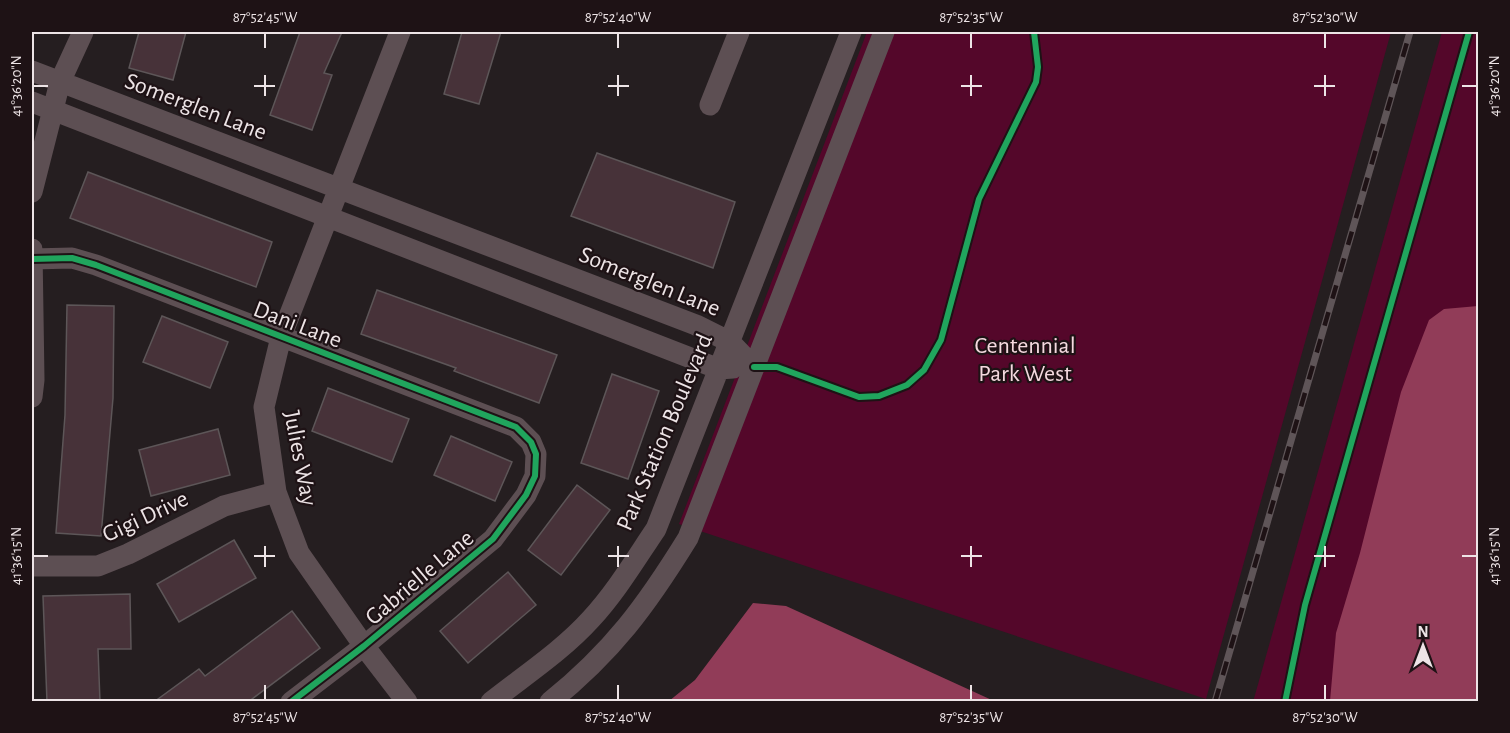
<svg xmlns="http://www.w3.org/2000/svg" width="1510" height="733" font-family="'Alegreya Sans',sans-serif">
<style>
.green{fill:#54072a}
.water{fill:#913c58}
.building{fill:#473239;stroke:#5d5658;stroke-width:1.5}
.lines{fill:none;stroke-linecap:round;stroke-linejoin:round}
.minor{stroke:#5d4f53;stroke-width:21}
.rail-casing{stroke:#5f5558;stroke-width:7}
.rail{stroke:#1e1215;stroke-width:4.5;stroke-dasharray:14;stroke-linecap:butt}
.cycleway-casing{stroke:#1e1215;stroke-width:10}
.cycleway{stroke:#20a55d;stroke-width:6}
.ticks{fill:none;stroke:#ede4e6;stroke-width:2}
.labels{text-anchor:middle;stroke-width:4.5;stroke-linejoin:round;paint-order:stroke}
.street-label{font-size:24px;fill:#ede4e6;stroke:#1e1215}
.park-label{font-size:24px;fill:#f4d9df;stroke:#1e1215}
.neatline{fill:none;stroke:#ede4e6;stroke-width:2}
.ticks-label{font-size:15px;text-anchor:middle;fill:#ede4e6}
</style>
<rect width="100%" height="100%" fill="#251e20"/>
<!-- green -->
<path class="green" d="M 867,32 L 1391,32 L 1206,699 L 679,524 Z
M 1442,32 L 1478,32 L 1478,701 L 1253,702 Z"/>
<!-- water -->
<path class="water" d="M 1478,306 L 1478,701 L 1330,701 L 1336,633 L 1360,553 L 1401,392 L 1429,320 L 1444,309 Z
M 753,603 L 786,606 L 994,701 L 669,701 L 695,680 Z"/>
<!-- building -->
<path class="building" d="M 139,32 L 186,32 L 173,80 L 129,68 Z
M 300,32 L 342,32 L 324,73 L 332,75 L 312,130 L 270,115 Z
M 462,32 L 501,32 L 479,104 L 444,94 Z
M 597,153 L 735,202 L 713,268 L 571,216 Z
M 88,172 L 272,242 L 256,287 L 70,218 Z
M 377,290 L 557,355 L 539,403 L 454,371 L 456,368 L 361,334 Z
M 67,305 L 114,306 L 113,398 L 101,536 L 56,533 L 65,415 Z
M 162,316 L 228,342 L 210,388 L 143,362 Z
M 612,374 L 659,391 L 628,479 L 581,463 Z
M 328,388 L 409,419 L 392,462 L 312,431 Z
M 218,429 L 230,475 L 151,496 L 139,450 Z
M 451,436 L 512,462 L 495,501 L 434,475 Z
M 577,485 L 610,510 L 561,575 L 528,550 Z
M 234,540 L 256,578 L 179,622 L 157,584 Z
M 508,572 L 536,605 L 468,663 L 440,631 Z
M 130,594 L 131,649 L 98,649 L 100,702 L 47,702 L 43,596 Z
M 292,611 L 320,648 L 248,702 L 154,702 L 199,669 L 205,676 Z"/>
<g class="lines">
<!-- minor -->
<path class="minor" d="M 400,32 L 281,337 L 264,407 L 276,492 L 299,553 L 364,646 L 407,702
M 32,71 L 696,325 L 730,342 L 754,367
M 32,102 L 719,369 L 733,368
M 710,105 L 739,32
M 32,192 L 60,82 L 83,32
M 32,249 L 34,380 L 32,397
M 32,259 L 72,258 L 96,265 L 516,427 L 531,442 L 536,454 L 535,476 L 526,495 L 493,539 L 364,646 L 291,702
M 32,566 L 98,566 L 128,554 L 224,506 L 276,492
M 491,702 C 525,675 562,651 591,619 C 616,592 635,560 656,529 L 851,32
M 550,702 C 613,651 646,606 688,538 L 884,32"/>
<defs>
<path id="rail" d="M 1215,702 L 1410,32"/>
</defs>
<!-- rail casing -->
<use href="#rail" class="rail-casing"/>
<!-- rail -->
<use href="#rail" class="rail"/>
<defs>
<path id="cycleway" d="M 32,259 L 72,258 L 96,265 L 516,427 L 531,442 L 536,454 L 535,476 L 526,495 L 493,539 L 364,646 L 291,702
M 754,367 L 777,367 L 859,397 L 879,396 L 907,385 L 924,370 L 941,340 L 979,199 L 1036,82 L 1038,67 L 1034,32
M 1285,702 L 1305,605 L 1469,32"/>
</defs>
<!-- cycleway casing -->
<use href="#cycleway" class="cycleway-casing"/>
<!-- cycleway -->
<use href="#cycleway" class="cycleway"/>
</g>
<!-- ticks -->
<path class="ticks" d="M 265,33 L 265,48M 618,33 L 618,48M 971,33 L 971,48M 1325,33 L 1325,48M 265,75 L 265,96M 618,75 L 618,96M 971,75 L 971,96M 1325,75 L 1325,96M 33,86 L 48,86M 254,86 L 275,86M 608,86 L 629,86M 961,86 L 982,86M 1314,86 L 1335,86M 1462,86 L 1477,86M 265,546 L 265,567M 618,546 L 618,567M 971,546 L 971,567M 1325,546 L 1325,567M 33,556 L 48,556M 254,556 L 275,556M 608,556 L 629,556M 961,556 L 982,556M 1314,556 L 1335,556M 1462,556 L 1477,556M 265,685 L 265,700M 618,685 L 618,700M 971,685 L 971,700M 1325,685 L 1325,700"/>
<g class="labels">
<!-- street labels -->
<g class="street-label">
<text transform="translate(196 106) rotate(21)" y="8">Somerglen Lane</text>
<text transform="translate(650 281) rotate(22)" y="8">Somerglen Lane</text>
<text transform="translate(298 324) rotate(21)" y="8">Dani Lane</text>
<text transform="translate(664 432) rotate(-67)" y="8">Park Station Boulevard</text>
<text transform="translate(301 458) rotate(79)" y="8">Julies Way</text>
<text transform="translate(145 516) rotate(-25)" y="8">Gigi Drive</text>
<text transform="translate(419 577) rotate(-40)" y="8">Gabrielle Lane</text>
</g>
<!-- park labels -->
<g class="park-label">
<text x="1025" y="353">Centennial<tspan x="1025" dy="28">Park West</tspan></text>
</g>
</g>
<!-- border -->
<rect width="1510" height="733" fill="none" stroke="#1e1215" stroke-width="66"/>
<!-- north arrow -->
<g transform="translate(1423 646)" stroke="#1e1215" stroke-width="4.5" paint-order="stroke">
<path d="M0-4.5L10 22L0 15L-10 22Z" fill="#ede4e6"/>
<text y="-9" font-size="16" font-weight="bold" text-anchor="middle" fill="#ede4e6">N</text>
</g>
<rect x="33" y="33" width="1444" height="667" class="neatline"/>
<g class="ticks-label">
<text x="265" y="22">87°52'45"W</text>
<text x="618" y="22">87°52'40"W</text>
<text x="971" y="22">87°52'35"W</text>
<text x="1325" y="22">87°52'30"W</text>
<text transform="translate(16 86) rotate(-90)" y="5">41°36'20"N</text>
<text transform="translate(1494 86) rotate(-90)" y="5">41°36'20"N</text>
<text transform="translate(16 556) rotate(-90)" y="5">41°36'15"N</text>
<text transform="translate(1494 556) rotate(-90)" y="5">41°36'15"N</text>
<text x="265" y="722">87°52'45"W</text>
<text x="618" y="722">87°52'40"W</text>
<text x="971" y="722">87°52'35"W</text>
<text x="1325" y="722">87°52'30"W</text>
</g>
</svg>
